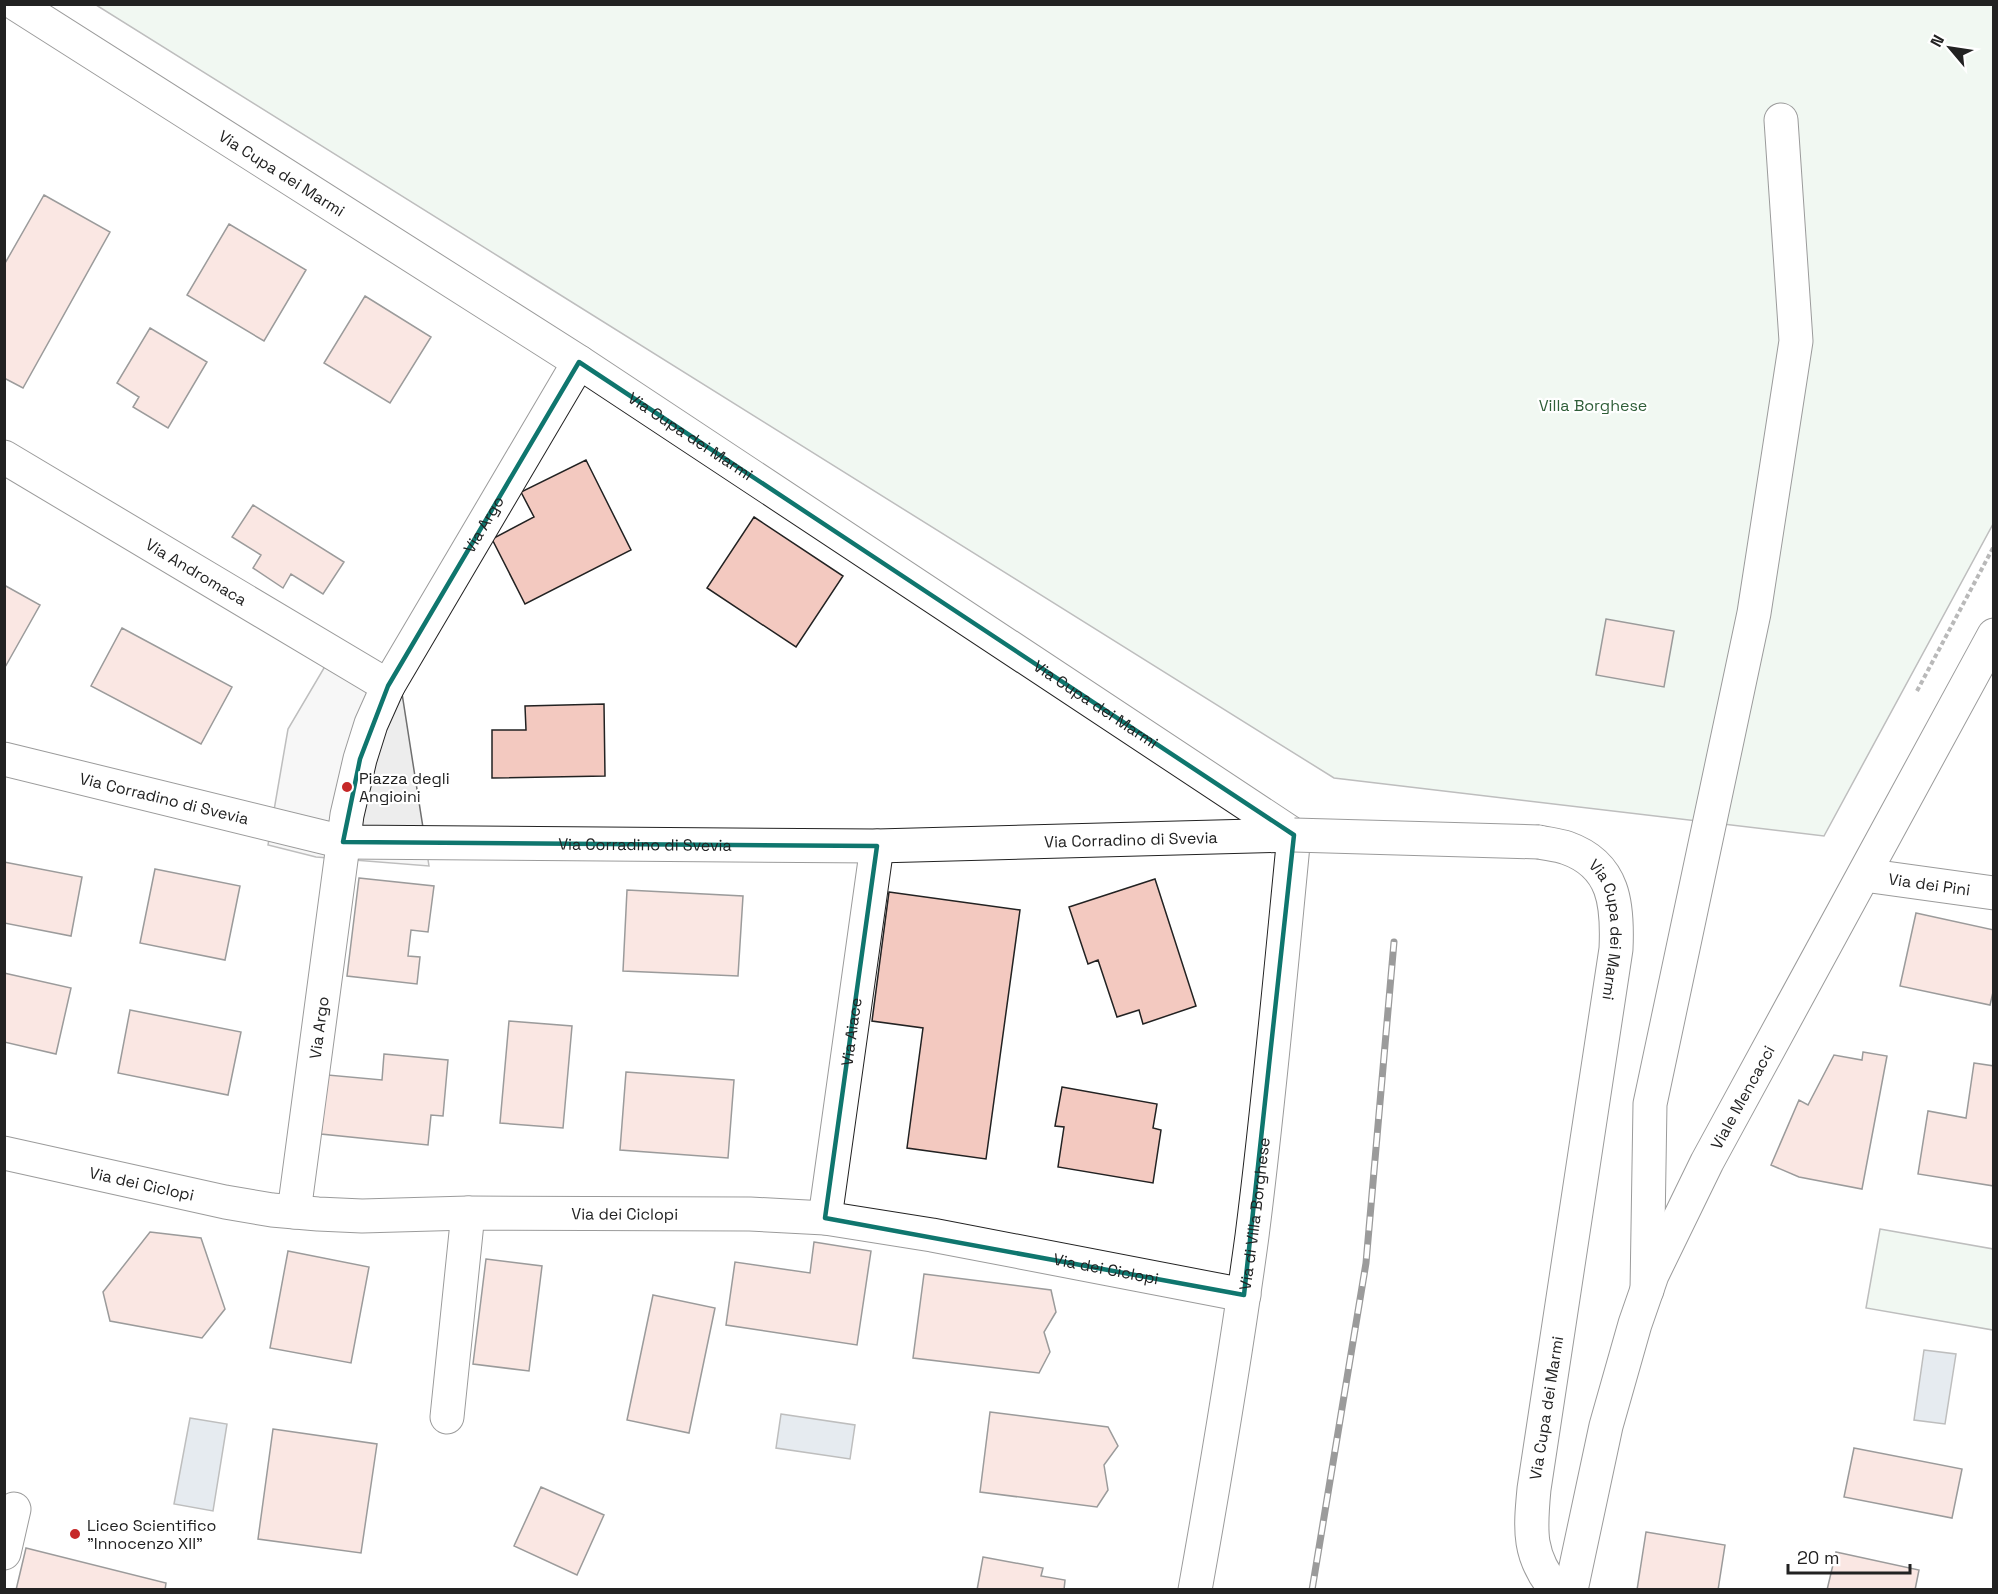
<svg xmlns="http://www.w3.org/2000/svg" width="1998" height="1594" font-family="'Space Grotesk',sans-serif">
<style>
.green{fill:#e0efe3;stroke:#6f6f6f;stroke-width:1.5}
.parking{fill:#ededed;stroke:#6f6f6f;stroke-width:1.5}
.water{fill:#c7d3dd;stroke:#6f6f6f;stroke-width:1.5}
.building{fill:#f3c9c0;stroke:#222;stroke-width:1.5}
.lines{fill:none;stroke-linecap:round;stroke-linejoin:round}
.minor-casing{stroke:#222;stroke-width:35}
.major-casing{stroke:#222;stroke-width:35}
.path{stroke:#646464;stroke-width:4;stroke-dasharray:4.5 3;stroke-linecap:butt}
.minor{stroke:#fff;stroke-width:33}
.major{stroke:#fff;stroke-width:33}
.rail-casing{stroke:#222;stroke-width:7}
.rail{stroke:#fff;stroke-width:4.5;stroke-dasharray:14;stroke-linecap:butt}
.minor-bridge-casing{stroke:#222;stroke-width:35;stroke-linecap:butt}
.minor-bridge{stroke:#fff;stroke-width:33}
.marked{fill:none;stroke:#0f766e;stroke-width:4.5;stroke-linejoin:round}
.poi-dot{fill:#c62828;stroke:#fff;stroke-width:2}
.labels{text-anchor:middle;stroke-width:4.5;stroke-linejoin:round;paint-order:stroke}
.street-label{font-size:16px;fill:#222;stroke:#fff}
.park-label{font-size:16px;fill:#2f5e38;stroke:#fff}
.poi-label{font-size:16px;fill:#222;stroke:#fff;text-anchor:start}
</style>
<rect width="100%" height="100%" fill="#fff"/>
<!-- green -->
<path class="green" d="M 96,5 L 1993,5 L 1993,524 L 1824,836 L 1334,778 Z
M 1880,1229 L 1993,1249 L 1993,1330 L 1866,1308 Z"/>
<!-- parking -->
<path class="parking" d="M 334,651 L 401,687 L 429,866 L 316,857 L 268,845 L 288,729 Z"/>
<!-- water -->
<path class="water" d="M 1924,1350 L 1956,1354 L 1945,1424 L 1914,1420 Z
M 781,1414 L 855,1425 L 850,1459 L 776,1448 Z
M 190,1418 L 227,1424 L 213,1511 L 174,1504 Z"/>
<!-- building -->
<path class="building" d="M 44,195 L 110,232 L 23,388 L 4,378 L 4,265 Z
M 229,224 L 306,270 L 264,341 L 187,295 Z
M 365,296 L 431,337 L 390,403 L 324,363 Z
M 150,328 L 207,362 L 168,428 L 133,407 L 139,397 L 117,383 Z
M 586,460 L 631,550 L 525,604 L 492,539 L 534,517 L 521,492 Z
M 253,505 L 344,562 L 323,594 L 291,574 L 283,588 L 253,568 L 261,555 L 232,537 Z
M 754,517 L 843,576 L 796,647 L 707,588 Z
M 4,585 L 40,605 L 4,669 Z
M 1606,619 L 1674,631 L 1664,687 L 1596,675 Z
M 122,628 L 232,687 L 201,744 L 91,686 Z
M 604,704 L 605,776 L 492,778 L 492,730 L 526,730 L 525,706 Z
M 4,862 L 82,877 L 71,936 L 4,923 Z
M 155,869 L 240,886 L 225,960 L 140,943 Z
M 359,878 L 434,886 L 428,932 L 411,930 L 408,956 L 420,957 L 417,984 L 347,976 Z
M 1155,879 L 1196,1006 L 1143,1024 L 1139,1010 L 1117,1017 L 1098,960 L 1088,964 L 1069,907 Z
M 627,890 L 743,896 L 738,976 L 623,971 Z
M 889,892 L 1020,910 L 986,1159 L 907,1148 L 923,1028 L 872,1021 Z
M 1916,913 L 1994,930 L 1994,988 L 1990,1005 L 1900,986 Z
M 4,973 L 71,988 L 56,1054 L 4,1042 Z
M 130,1010 L 241,1032 L 228,1095 L 118,1073 Z
M 509,1021 L 572,1026 L 563,1128 L 500,1123 Z
M 1863,1052 L 1887,1056 L 1862,1189 L 1799,1177 L 1771,1165 L 1799,1100 L 1808,1105 L 1834,1055 L 1862,1060 Z
M 384,1054 L 448,1060 L 443,1116 L 431,1115 L 428,1145 L 321,1134 L 328,1075 L 382,1080 Z
M 1974,1063 L 1994,1066 L 1994,1186 L 1918,1174 L 1928,1111 L 1966,1118 Z
M 626,1072 L 734,1080 L 728,1158 L 620,1150 Z
M 1062,1087 L 1157,1104 L 1153,1128 L 1161,1130 L 1153,1183 L 1058,1167 L 1064,1127 L 1055,1126 Z
M 150,1232 L 201,1238 L 225,1309 L 202,1338 L 110,1321 L 103,1292 Z
M 814,1242 L 871,1251 L 857,1345 L 726,1325 L 735,1262 L 810,1273 Z
M 288,1251 L 369,1267 L 351,1363 L 270,1348 Z
M 486,1259 L 542,1266 L 529,1371 L 473,1364 Z
M 924,1274 L 1051,1290 L 1056,1312 L 1044,1332 L 1050,1352 L 1039,1373 L 913,1358 Z
M 653,1295 L 715,1308 L 689,1433 L 627,1420 Z
M 990,1412 L 1108,1427 L 1118,1446 L 1104,1465 L 1108,1490 L 1097,1507 L 980,1492 Z
M 273,1429 L 377,1444 L 361,1553 L 258,1539 Z
M 1854,1448 L 1962,1469 L 1952,1518 L 1844,1497 Z
M 541,1487 L 604,1515 L 577,1575 L 514,1546 Z
M 1646,1532 L 1725,1545 L 1718,1590 L 1637,1590 Z
M 26,1548 L 166,1583 L 165,1590 L 16,1590 Z
M 1836,1552 L 1919,1570 L 1915,1590 L 1827,1590 Z
M 983,1557 L 1043,1568 L 1041,1576 L 1065,1580 L 1064,1590 L 977,1590 Z"/>
<g class="lines">
<defs>
<g id="minor">
<path id="s1" d="M 16,4 L 579,362 L 1294,835"/>
<path id="s2" d="M 4,457 L 388,686"/>
<path id="s3" d="M 4,759 L 343,842 L 877,846 L 1294,835"/>
<path id="s4" d="M 1539,842 C 1548,844 1558,845 1567,848 C 1615,865 1618,905 1616,949 L 1534,1489 C 1530,1531 1528,1556 1556,1590"/>
<path id="s5" d="M 1864,875 L 1994,893"/>
<path id="s6" d="M 4,1153 L 225,1202 L 272,1210 L 318,1214 L 362,1216 L 468,1213 L 750,1214 L 825,1218 L 932,1235 L 1244,1295"/>
<path id="s7" d="M 294,1212 L 347,815 L 360,759 L 371,724 L 388,686 L 579,362"/>
<path id="s8" d="M 825,1218 L 877,846"/>
<path d="M 1647,1290 L 1650,1104 L 1754,613 L 1796,341 L 1781,120"/>
<path d="M 447,1417 L 468,1213"/>
<path d="M 4,1553 L 14,1509"/>
<path id="s9" d="M 1195,1590 C 1216,1472 1236,1354 1252,1236 C 1269,1103 1281,968 1294,835"/>
</g>
<g id="major">
<path id="s10" d="M 1571,1590 L 1606,1426 L 1635,1324 L 1652,1275 L 1707,1162 L 1994,635"/>
</g>
</defs>
<!-- minor casing -->
<use href="#minor" class="minor-casing"/>
<!-- major casing -->
<use href="#major" class="major-casing"/>
<!-- path -->
<path class="path" d="M 1917,691 L 1994,546"/>
<!-- minor -->
<use href="#minor" class="minor"/>
<!-- major -->
<use href="#major" class="major"/>
<defs>
<path id="rail" d="M 1312,1590 L 1366,1263 L 1394,942"/>
</defs>
<!-- rail casing -->
<use href="#rail" class="rail-casing"/>
<!-- rail -->
<use href="#rail" class="rail"/>
<defs>
<path id="minor-bridge" d="M 1294,835 L 1539,842"/>
</defs>
<!-- minor-bridge casing -->
<use href="#minor-bridge" class="minor-bridge-casing"/>
<!-- minor-bridge -->
<use href="#minor-bridge" class="minor-bridge"/>
</g>
<!-- marked area -->
<path d="M0 0H1998V1594H0ZM 579,362 L 1294,835 L 1244,1295 L 825,1218 L 877,846 L 343,842 L 360,759 L 388,686 Z" fill="#fff" fill-opacity=".55" fill-rule="evenodd"/>
<path class="marked" d="M 579,362 L 1294,835 L 1244,1295 L 825,1218 L 877,846 L 343,842 L 360,759 L 388,686 Z"/>
<!-- markers -->
<g class="poi-dot">
<circle cx="347" cy="787" r="6"/>
<circle cx="75" cy="1534" r="6"/>
</g>
<g class="labels">
<!-- street labels -->
<g class="street-label">
<text dy="6" stroke="none"><textPath href="#s1" startOffset="315">Via Cupa dei Marmi</textPath></text>
<text dy="6" stroke="none"><textPath href="#s1" startOffset="801">Via Cupa dei Marmi</textPath></text>
<text dy="6" stroke="none"><textPath href="#s7" startOffset="724">Via Argo</textPath></text>
<text dy="6" stroke="none"><textPath href="#s2" startOffset="224">Via Andromaca</textPath></text>
<text dy="6" stroke="none"><textPath href="#s1" startOffset="1287">Via Cupa dei Marmi</textPath></text>
<text dy="6" stroke="none"><textPath href="#s3" startOffset="165">Via Corradino di Svevia</textPath></text>
<text dy="6" stroke="none"><textPath href="#s3" startOffset="1137">Via Corradino di Svevia</textPath></text>
<text dy="6" stroke="none"><textPath href="#s3" startOffset="651">Via Corradino di Svevia</textPath></text>
<text dy="6" stroke="none"><textPath href="#s5" startOffset="66">Via dei Pini</textPath></text>
<text dy="6" stroke="none"><textPath href="#s4" startOffset="130">Via Cupa dei Marmi</textPath></text>
<text dy="6" stroke="none"><textPath href="#s7" startOffset="186">Via Argo</textPath></text>
<text dy="6" stroke="none"><textPath href="#s8" startOffset="188">Via Aiace</textPath></text>
<text dy="6" stroke="none"><textPath href="#s10" startOffset="525">Viale Mencacci</textPath></text>
<text dy="6" stroke="none"><textPath href="#s6" startOffset="141">Via dei Ciclopi</textPath></text>
<text dy="6" stroke="none"><textPath href="#s9" startOffset="381">Via di Villa Borghese</textPath></text>
<text dy="6" stroke="none"><textPath href="#s6" startOffset="627">Via dei Ciclopi</textPath></text>
<text dy="6" stroke="none"><textPath href="#s6" startOffset="1113">Via dei Ciclopi</textPath></text>
<text transform="translate(1546 1408) rotate(-81)" y="6">Via Cupa dei Marmi</text>
</g>
<!-- park labels -->
<g class="park-label">
<text x="1593" y="411">Villa Borghese</text>
</g>
<!-- poi labels -->
<g class="poi-label">
<text x="359" y="784">Piazza degli<tspan x="359" dy="18">Angioini</tspan></text>
<text x="87" y="1531">Liceo Scientifico<tspan x="87" dy="18">"Innocenzo XII"</tspan></text>
</g>
</g>
<!-- border -->
<rect width="1998" height="1594" fill="none" stroke="#222222" stroke-width="12"/>
<!-- north arrow -->
<g transform="translate(1950 48) rotate(299)" stroke="#ffffff" stroke-width="4.5" paint-order="stroke">
<path d="M0-4.5L10 22L0 15L-10 22Z" fill="#222222"/>
<text y="-9" font-size="16" font-weight="bold" text-anchor="middle" fill="#222222">N</text>
</g>
<!-- scale -->
<path d="M1788 1564v9h122v-9" fill="none" stroke="#222222" stroke-width="3"/>
<text x="1797" y="1564" font-size="18" fill="#222222" stroke="#ffffff" stroke-width="4.5" paint-order="stroke">20 m</text>
</svg>
